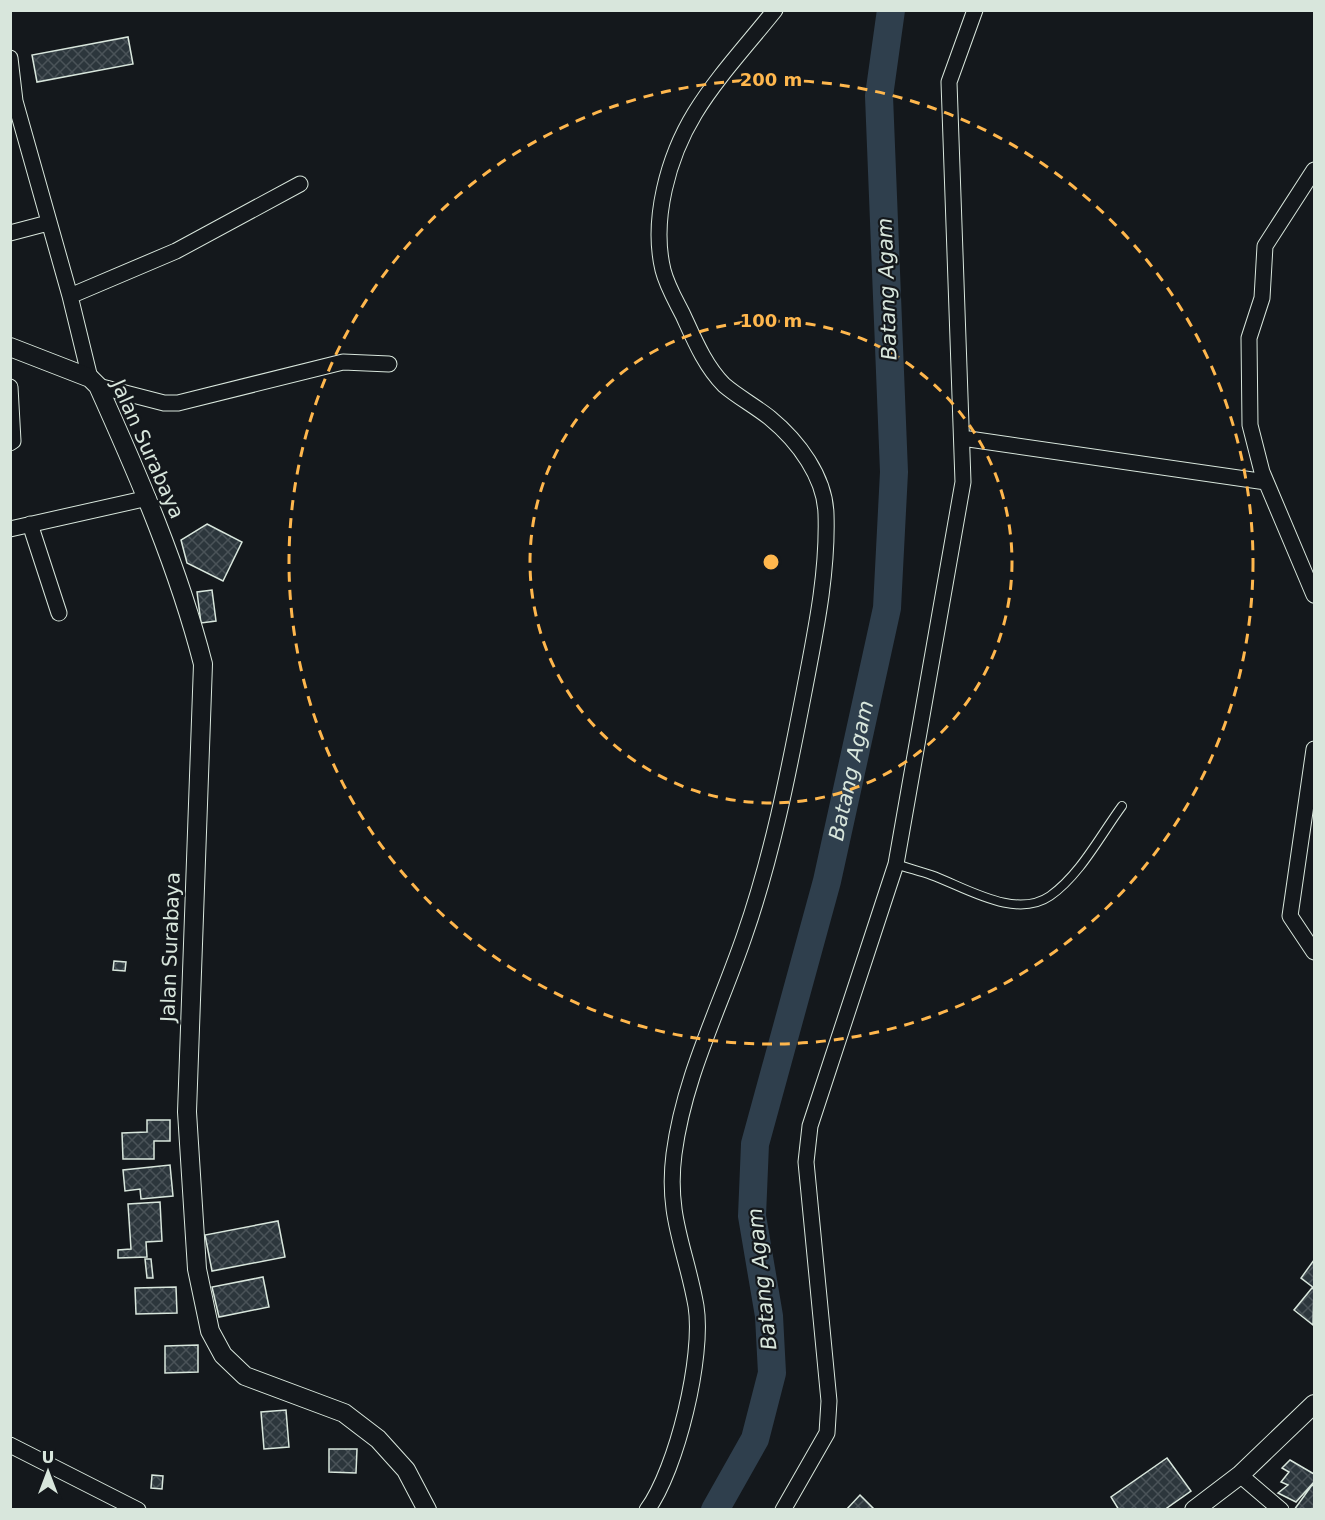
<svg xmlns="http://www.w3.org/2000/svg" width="1325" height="1520" font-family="'DejaVu Sans',sans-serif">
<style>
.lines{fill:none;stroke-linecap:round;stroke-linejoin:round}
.river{stroke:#2f3f4d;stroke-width:28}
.building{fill:url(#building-cross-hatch);stroke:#d8e6dc;stroke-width:1.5}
.service-casing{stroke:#d8e6dc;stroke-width:10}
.minor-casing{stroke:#d8e6dc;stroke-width:17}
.tertiary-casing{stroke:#d8e6dc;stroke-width:20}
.service{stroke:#14181c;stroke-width:8}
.minor{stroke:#14181c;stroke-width:15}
.tertiary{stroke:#14181c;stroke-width:18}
.ring{fill:none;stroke:#ffb74d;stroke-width:3;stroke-dasharray:10 8}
.labels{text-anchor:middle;stroke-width:4.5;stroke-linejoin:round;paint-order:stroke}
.street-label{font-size:20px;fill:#d8e6dc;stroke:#14181c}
.water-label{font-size:21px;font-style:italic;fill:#d8e6dc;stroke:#14181c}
.centre{fill:#ffb74d;stroke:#14181c;stroke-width:3}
.ring-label{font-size:18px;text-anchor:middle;font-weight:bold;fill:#ffb74d;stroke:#14181c;stroke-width:4.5;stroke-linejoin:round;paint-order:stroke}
</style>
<defs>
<pattern id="building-cross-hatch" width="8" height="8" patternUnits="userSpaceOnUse" patternTransform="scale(1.5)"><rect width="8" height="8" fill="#2c363c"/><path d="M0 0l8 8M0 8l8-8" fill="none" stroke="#4a5358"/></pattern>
</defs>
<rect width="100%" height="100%" fill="#14181c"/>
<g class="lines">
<!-- river -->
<path class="river" id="s1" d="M 715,1510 L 755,1439 L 772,1373 L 769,1316 L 752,1216 L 755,1144 L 827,881 L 887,608 L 894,472 L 879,96 L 891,10"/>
</g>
<!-- building -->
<path class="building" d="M 128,37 L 133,64 L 37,82 L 32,55 Z
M 207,524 L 242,542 L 223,581 L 187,563 L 181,540 Z
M 212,590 L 216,621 L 201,623 L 197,592 Z
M 114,961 L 126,962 L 125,971 L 113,970 Z
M 147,1120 L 170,1120 L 170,1141 L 154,1141 L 154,1159 L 123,1159 L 122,1133 L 147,1132 Z
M 170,1165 L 173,1196 L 141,1199 L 140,1189 L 125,1191 L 123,1170 Z
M 160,1202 L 162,1241 L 146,1242 L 147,1257 L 118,1258 L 118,1250 L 131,1249 L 128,1204 Z
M 278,1221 L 285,1257 L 212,1271 L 205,1235 Z
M 145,1259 L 151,1259 L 153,1278 L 147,1278 Z
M 1314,1260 L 1314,1288 L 1301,1278 Z
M 263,1277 L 269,1307 L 219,1317 L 212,1287 Z
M 176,1287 L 177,1313 L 136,1314 L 135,1288 Z
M 1312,1288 L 1314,1289 L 1313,1325 L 1294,1310 Z
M 198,1345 L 198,1372 L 165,1373 L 165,1346 Z
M 286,1410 L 289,1447 L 264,1449 L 261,1412 Z
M 329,1449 L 357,1449 L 356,1473 L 329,1472 Z
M 1167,1458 L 1191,1491 L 1164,1510 L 1119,1510 L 1111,1497 Z
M 1290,1460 L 1314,1474 L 1314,1482 L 1296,1502 L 1278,1493 L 1288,1485 L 1281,1482 L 1289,1472 L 1282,1468 Z
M 152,1475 L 163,1476 L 162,1489 L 151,1488 Z
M 1312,1485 L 1314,1486 L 1314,1510 L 1294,1510 Z
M 860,1495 L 875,1510 L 846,1510 Z"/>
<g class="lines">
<defs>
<path id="service" d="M 896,864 C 907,868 920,871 931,875 C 965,887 1015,920 1050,896 C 1080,875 1100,836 1122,806"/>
<path id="minor" d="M 10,58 L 15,101 L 70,296 L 90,378
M 1314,170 L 1265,246 L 1262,298 L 1249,338 L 1250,425 L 1262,472 L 1314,595
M 10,233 L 48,223
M 70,296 L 176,251 L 300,184
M 98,386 L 164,403 L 178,403 L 343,362 L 389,364
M 10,387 L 13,441 L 10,443
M 962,438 L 1266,482
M 30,524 L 59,613
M 10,529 L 148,498
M 1314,749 L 1290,916 L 1314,952
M 10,1445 L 138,1510
M 1240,1475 L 1281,1510
M 647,1510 C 677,1469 704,1356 696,1306 C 686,1249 666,1216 674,1154 C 684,1077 719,1010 744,937 C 772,857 788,775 804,692 C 815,634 828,574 826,514 C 825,477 798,441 770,418 C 755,406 738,397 724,385 C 705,366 694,339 683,315 C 676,301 667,286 663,270 C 651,220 668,157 695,113 C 717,77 748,44 775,10
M 783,1510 L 827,1433 L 829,1401 L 806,1162 L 810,1126 L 896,864 L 963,482 L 949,82 L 975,10"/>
<path id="tertiary" d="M 10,347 L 90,378 L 98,386 C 139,477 178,567 203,664 L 187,1112 L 197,1269 L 210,1331 L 223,1355 L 245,1376 L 344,1413 L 378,1439 L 406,1470 L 427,1510
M 1194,1510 L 1240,1475 L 1314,1404"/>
</defs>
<!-- service casing -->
<use href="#service" class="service-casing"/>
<!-- minor casing -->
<use href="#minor" class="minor-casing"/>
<!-- tertiary casing -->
<use href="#tertiary" class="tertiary-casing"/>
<!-- service -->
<use href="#service" class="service"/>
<!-- minor -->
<use href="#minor" class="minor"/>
<!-- tertiary -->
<use href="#tertiary" class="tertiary"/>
</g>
<!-- distance rings -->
<g class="ring">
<circle cx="771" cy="562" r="241"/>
<circle cx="771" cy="562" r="482"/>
</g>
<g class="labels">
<!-- street labels -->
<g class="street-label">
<text transform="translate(148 449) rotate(66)" y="7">Jalan Surabaya</text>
<text transform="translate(170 947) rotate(-88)" y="7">Jalan Surabaya</text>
</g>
<!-- water labels -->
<g class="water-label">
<text transform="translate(887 289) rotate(-92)" y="7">Batang Agam</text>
<text dy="7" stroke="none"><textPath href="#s1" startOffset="766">Batang Agam</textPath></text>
<text transform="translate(762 1279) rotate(-96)" y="7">Batang Agam</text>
</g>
</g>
<circle cx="771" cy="562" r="9" class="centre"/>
<g class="ring-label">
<text x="771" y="86">200 m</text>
<text x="771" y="327">100 m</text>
</g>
<!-- border -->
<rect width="1325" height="1520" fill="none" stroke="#d8e6dc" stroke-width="24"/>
<!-- north arrow -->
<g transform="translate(48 1472)" stroke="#14181c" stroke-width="4.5" paint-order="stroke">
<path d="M0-4.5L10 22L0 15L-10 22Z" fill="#d8e6dc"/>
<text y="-9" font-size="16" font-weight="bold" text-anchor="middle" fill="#d8e6dc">U</text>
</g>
</svg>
